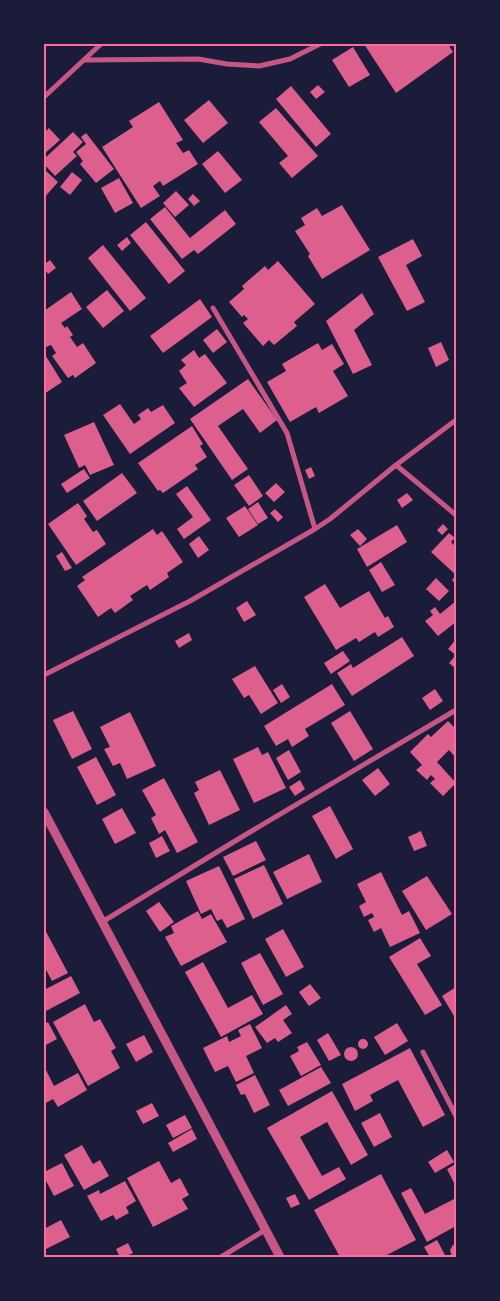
<svg xmlns="http://www.w3.org/2000/svg" width="500" height="1301" font-family="'Varela Round',sans-serif">
<style>
.building{fill:#dd5f8e}
.lines{fill:none;stroke-linecap:round;stroke-linejoin:round}
.minor{stroke:#c65784;stroke-width:5}
.tertiary{stroke:#c65784;stroke-width:9}
.neatline{fill:none;stroke:#ff6b9d;stroke-width:2}
</style>
<rect width="100%" height="100%" fill="#1b1b3a"/>
<!-- building -->
<path class="building" d="M 364,44 L 448,44 L 453,52 L 396,93 Z
M 353,47 L 370,75 L 349,87 L 332,60 Z
M 318,85 L 325,92 L 316,99 L 310,92 Z
M 291,86 L 331,134 L 316,147 L 276,99 Z
M 209,100 L 228,123 L 203,143 L 184,120 Z
M 159,102 L 183,140 L 176,143 L 183,153 L 189,150 L 198,164 L 163,186 L 160,181 L 153,186 L 160,196 L 141,208 L 102,147 L 133,127 L 129,121 Z
M 276,108 L 318,156 L 292,178 L 279,163 L 288,156 L 259,122 Z
M 49,128 L 60,140 L 44,154 L 44,133 Z
M 73,132 L 83,142 L 73,152 L 77,156 L 55,176 L 44,164 L 44,159 Z
M 86,133 L 114,169 L 96,183 L 80,164 L 83,161 L 76,152 L 86,144 L 81,137 Z
M 218,151 L 242,180 L 225,193 L 202,164 Z
M 44,169 L 58,182 L 44,198 Z
M 72,172 L 82,180 L 70,195 L 60,187 Z
M 119,178 L 133,203 L 115,213 L 101,188 Z
M 176,191 L 189,205 L 175,217 L 163,203 Z
M 193,194 L 200,201 L 194,206 L 188,199 Z
M 342,205 L 370,250 L 322,279 L 308,256 L 310,254 L 295,231 L 305,225 L 301,218 L 317,208 L 322,216 Z
M 165,207 L 190,238 L 225,210 L 236,224 L 198,254 L 194,250 L 182,259 L 150,219 Z
M 146,222 L 185,271 L 169,284 L 130,235 Z
M 127,237 L 131,243 L 122,251 L 117,245 Z
M 413,239 L 422,256 L 406,265 L 425,302 L 407,311 L 378,257 Z
M 103,245 L 146,298 L 130,311 L 88,258 Z
M 44,259 L 46,263 L 50,260 L 56,268 L 48,274 L 44,268 Z
M 278,261 L 315,304 L 294,322 L 297,326 L 274,345 L 269,340 L 263,346 L 243,323 L 248,319 L 244,315 L 242,317 L 229,302 L 244,289 L 242,286 L 265,266 L 268,270 Z
M 107,290 L 124,311 L 103,328 L 86,307 Z
M 71,292 L 82,309 L 61,323 L 65,328 L 67,326 L 73,335 L 70,337 L 77,347 L 83,343 L 96,363 L 75,378 L 73,375 L 68,378 L 52,356 L 56,353 L 51,345 L 46,347 L 44,343 L 44,339 L 46,337 L 44,334 L 44,311 Z
M 362,293 L 374,314 L 354,330 L 372,365 L 353,374 L 326,321 Z
M 200,299 L 212,317 L 163,353 L 150,336 Z
M 217,329 L 227,342 L 213,353 L 203,340 Z
M 441,342 L 449,360 L 436,367 L 428,348 Z
M 318,343 L 322,350 L 332,344 L 344,364 L 333,371 L 348,396 L 319,413 L 316,407 L 290,422 L 267,382 L 286,371 L 282,364 Z
M 194,350 L 199,358 L 205,354 L 227,383 L 194,407 L 179,388 L 187,383 L 179,371 L 186,365 L 181,360 Z
M 44,353 L 62,382 L 44,394 Z
M 248,379 L 277,420 L 260,433 L 243,409 L 218,426 L 248,469 L 232,480 L 190,419 Z
M 120,404 L 134,424 L 141,419 L 138,415 L 148,408 L 151,412 L 163,405 L 175,423 L 130,454 L 103,415 Z
M 94,422 L 114,465 L 90,475 L 85,465 L 79,468 L 64,435 Z
M 192,426 L 203,444 L 200,446 L 207,457 L 195,465 L 198,469 L 163,493 L 160,490 L 158,491 L 138,463 Z
M 311,467 L 315,476 L 309,479 L 305,470 Z
M 84,469 L 90,478 L 67,493 L 61,484 Z
M 122,473 L 137,493 L 97,521 L 83,501 Z
M 249,475 L 263,496 L 249,506 L 234,485 Z
M 276,483 L 285,492 L 274,502 L 265,493 Z
M 187,486 L 211,520 L 184,539 L 177,529 L 193,517 L 176,494 Z
M 407,493 L 413,500 L 402,508 L 397,500 Z
M 258,502 L 268,518 L 258,524 L 248,509 Z
M 78,503 L 87,516 L 84,519 L 93,532 L 97,530 L 106,544 L 76,565 L 48,524 Z
M 245,506 L 258,525 L 239,537 L 226,518 Z
M 275,509 L 283,517 L 278,522 L 270,513 Z
M 443,524 L 448,529 L 442,535 L 437,530 Z
M 397,525 L 407,542 L 367,567 L 357,549 Z
M 153,529 L 157,535 L 162,531 L 183,562 L 167,573 L 169,577 L 150,590 L 147,585 L 130,596 L 133,600 L 115,613 L 111,608 L 98,617 L 77,586 L 85,580 L 82,577 Z
M 358,529 L 367,539 L 360,546 L 350,535 Z
M 449,533 L 455,538 L 451,542 L 456,547 L 456,585 L 452,580 L 456,575 L 431,552 Z
M 199,536 L 209,550 L 198,558 L 189,544 Z
M 62,552 L 72,568 L 65,571 L 56,556 Z
M 381,562 L 395,585 L 382,592 L 369,570 Z
M 436,578 L 449,591 L 439,601 L 426,589 Z
M 325,584 L 340,608 L 369,591 L 385,618 L 388,616 L 394,627 L 378,637 L 375,632 L 359,642 L 356,638 L 336,650 L 304,597 Z
M 247,601 L 256,615 L 244,622 L 236,608 Z
M 456,601 L 456,622 L 438,636 L 425,621 L 433,615 L 430,611 L 435,607 L 440,614 Z
M 189,633 L 192,640 L 179,648 L 175,641 Z
M 402,637 L 414,656 L 352,696 L 337,673 L 351,664 L 353,668 Z
M 456,639 L 456,669 L 449,663 L 456,655 L 448,649 Z
M 343,651 L 350,661 L 331,674 L 324,663 Z
M 255,666 L 278,703 L 261,714 L 249,695 L 244,698 L 232,679 Z
M 282,684 L 290,697 L 281,703 L 273,690 Z
M 332,684 L 345,705 L 305,729 L 309,736 L 292,747 L 288,739 L 276,746 L 264,726 Z
M 435,689 L 443,701 L 430,710 L 422,698 Z
M 73,711 L 92,749 L 72,759 L 53,720 Z
M 350,711 L 373,749 L 354,761 L 331,723 Z
M 130,712 L 156,766 L 127,779 L 120,763 L 113,766 L 104,749 L 110,747 L 100,727 Z
M 448,721 L 456,729 L 456,758 L 449,750 L 437,762 L 456,783 L 443,796 L 430,783 L 435,779 L 431,775 L 427,780 L 416,770 L 422,765 L 410,752 L 428,734 L 431,737 Z
M 258,747 L 262,755 L 268,752 L 286,788 L 254,803 L 233,759 Z
M 289,750 L 301,772 L 288,780 L 276,758 Z
M 96,757 L 116,795 L 97,805 L 77,767 Z
M 378,768 L 390,784 L 375,796 L 362,780 Z
M 220,770 L 240,810 L 209,825 L 194,793 L 199,790 L 195,782 Z
M 164,778 L 198,842 L 177,853 L 165,830 L 159,834 L 151,818 L 156,815 L 142,790 Z
M 300,780 L 305,789 L 295,796 L 289,787 Z
M 330,806 L 353,849 L 336,859 L 312,816 Z
M 122,808 L 136,833 L 115,844 L 102,819 Z
M 421,831 L 427,846 L 414,851 L 408,837 Z
M 162,836 L 170,851 L 156,858 L 149,843 Z
M 256,841 L 266,860 L 233,876 L 223,857 Z
M 309,854 L 322,882 L 287,899 L 273,872 Z
M 264,865 L 283,904 L 253,919 L 234,879 Z
M 219,866 L 245,919 L 227,928 L 222,919 L 217,921 L 211,909 L 201,914 L 186,881 Z
M 381,872 L 402,915 L 409,911 L 420,933 L 390,947 L 381,928 L 374,932 L 368,920 L 374,917 L 372,913 L 364,917 L 359,906 L 366,902 L 357,884 Z
M 427,876 L 452,914 L 426,930 L 402,891 Z
M 159,902 L 174,922 L 160,932 L 146,911 Z
M 198,911 L 202,919 L 211,914 L 227,942 L 181,966 L 165,937 L 174,933 L 171,926 Z
M 44,928 L 68,973 L 52,981 L 44,966 Z
M 283,929 L 304,967 L 286,977 L 265,939 Z
M 420,938 L 431,956 L 417,964 L 442,1005 L 425,1015 L 389,957 Z
M 260,953 L 283,994 L 263,1005 L 241,963 Z
M 203,962 L 228,1008 L 252,995 L 263,1014 L 221,1037 L 185,972 Z
M 71,976 L 80,993 L 44,1012 L 44,990 Z
M 310,984 L 321,998 L 309,1006 L 299,992 Z
M 456,987 L 456,1015 L 454,1016 L 442,996 Z
M 85,1004 L 94,1022 L 100,1019 L 116,1048 L 111,1051 L 120,1068 L 88,1086 L 53,1022 Z
M 286,1005 L 292,1014 L 283,1020 L 292,1033 L 278,1042 L 275,1038 L 267,1043 L 255,1027 Z
M 48,1022 L 57,1039 L 44,1046 L 44,1024 Z
M 397,1023 L 408,1041 L 385,1055 L 374,1037 Z
M 250,1024 L 262,1048 L 246,1056 L 254,1073 L 236,1082 L 228,1066 L 215,1072 L 203,1048 L 227,1036 L 229,1042 L 241,1036 L 238,1030 Z
M 328,1033 L 341,1055 L 329,1061 L 317,1040 Z
M 144,1035 L 153,1052 L 136,1062 L 126,1044 Z
M358 1044a5 5 0 1 1 10 0a5 5 0 1 1-10 0Z
M 307,1042 L 321,1065 L 301,1076 L 290,1056 L 299,1051 L 297,1047 Z
M344 1054a7 7 0 1 1 14 0a7 7 0 1 1-14 0Z
M 410,1048 L 445,1115 L 423,1127 L 398,1080 L 370,1095 L 373,1101 L 355,1111 L 342,1084 Z
M 44,1066 L 54,1086 L 78,1073 L 87,1090 L 58,1107 L 53,1099 L 44,1104 Z
M 321,1067 L 331,1083 L 288,1106 L 279,1090 Z
M 255,1075 L 270,1105 L 254,1113 L 245,1094 L 241,1095 L 236,1085 Z
M 332,1091 L 368,1155 L 351,1165 L 327,1122 L 300,1137 L 322,1176 L 339,1167 L 346,1179 L 309,1200 L 267,1128 Z
M 152,1103 L 159,1116 L 143,1124 L 136,1111 Z
M 380,1113 L 392,1137 L 374,1147 L 361,1123 Z
M 185,1115 L 192,1128 L 173,1138 L 166,1125 Z
M 192,1129 L 197,1139 L 173,1152 L 168,1143 Z
M 82,1145 L 93,1164 L 100,1160 L 109,1176 L 84,1190 L 64,1155 Z
M 447,1150 L 454,1162 L 435,1173 L 428,1162 Z
M 159,1161 L 171,1183 L 180,1178 L 189,1195 L 182,1199 L 188,1209 L 153,1227 L 127,1178 Z
M 62,1163 L 74,1186 L 54,1196 L 44,1177 L 44,1172 Z
M 456,1164 L 456,1187 L 447,1169 Z
M 381,1174 L 416,1240 L 383,1257 L 340,1257 L 314,1210 Z
M 125,1181 L 136,1201 L 126,1207 L 129,1213 L 116,1220 L 113,1215 L 101,1221 L 87,1196 L 99,1190 L 100,1194 Z
M 411,1188 L 425,1214 L 456,1198 L 456,1226 L 427,1242 L 401,1193 Z
M 295,1194 L 300,1204 L 291,1208 L 286,1198 Z
M 61,1220 L 70,1237 L 44,1250 L 44,1229 Z
M 437,1240 L 446,1257 L 430,1257 L 424,1247 Z
M 128,1243 L 133,1253 L 124,1257 L 120,1257 L 116,1249 Z
M 456,1243 L 456,1257 L 452,1257 L 450,1250 L 453,1245 Z"/>
<g class="lines">
<!-- minor -->
<path class="minor" d="M 84,60 L 198,59 L 227,64 L 259,66 L 290,59 L 320,44
M 44,97 L 101,44
M 213,308 L 287,433 L 315,529
M 396,465 L 456,515
M 44,675 L 190,601 L 315,529 L 330,519 L 396,465 L 456,420
M 102,922 L 245,835 L 456,710
M 423,1052 L 456,1116
M 221,1257 L 265,1230"/>
<!-- tertiary -->
<path class="tertiary" d="M 44,812 L 280,1257"/>
</g>
<!-- border -->
<rect width="500" height="1301" fill="none" stroke="#1b1b3a" stroke-width="90"/>
<rect x="45" y="45" width="410" height="1211" class="neatline"/>
</svg>
